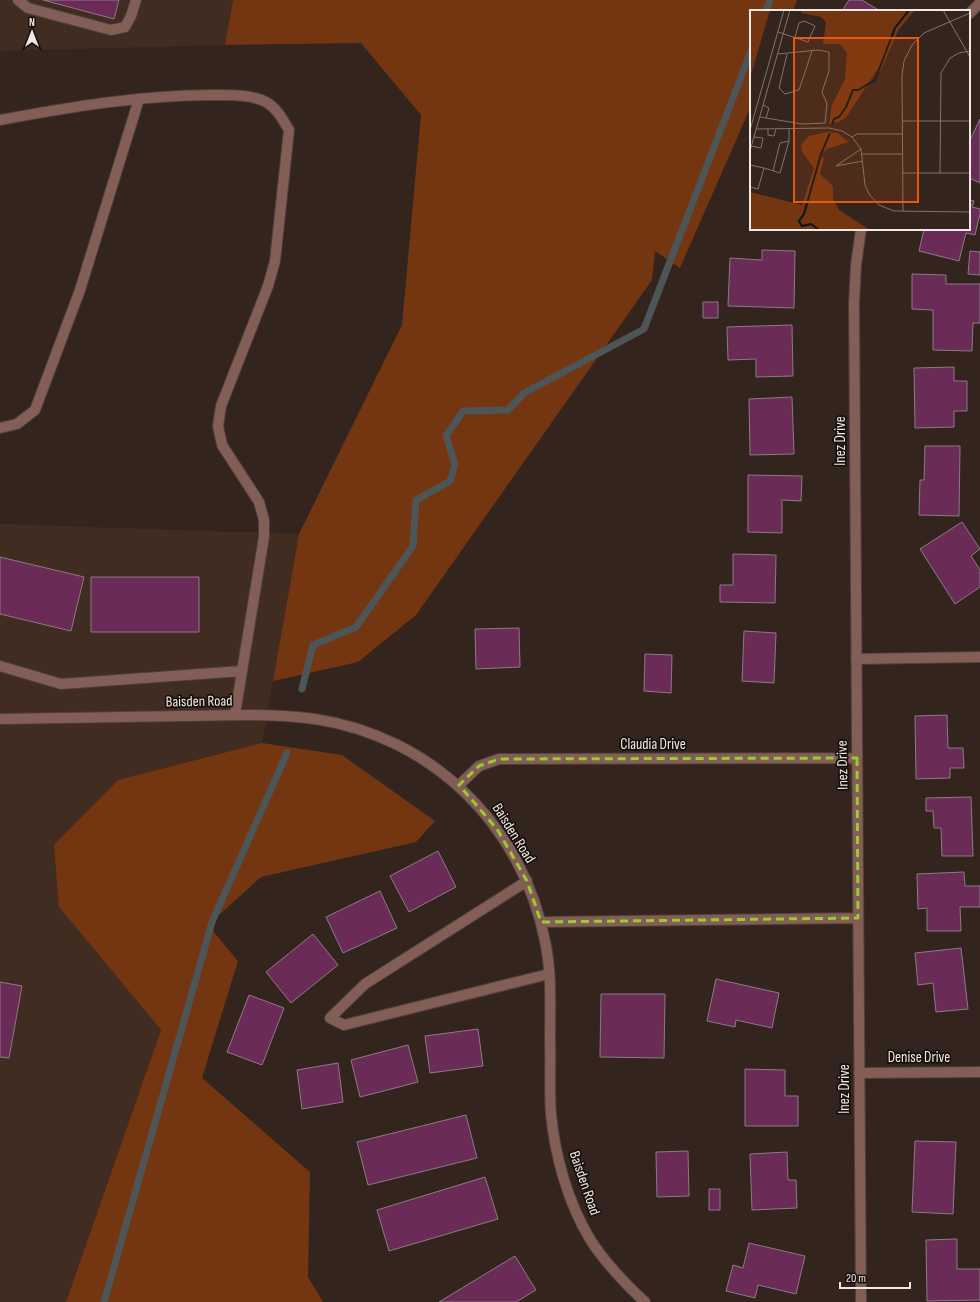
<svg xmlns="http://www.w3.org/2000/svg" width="980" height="1302" font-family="'Sofia Sans Condensed',sans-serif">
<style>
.built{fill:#402c21}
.green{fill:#733611}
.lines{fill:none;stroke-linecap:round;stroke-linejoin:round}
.stream{stroke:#4e5557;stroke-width:7}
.building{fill:#6b2b57;stroke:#8b7b84}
.lane-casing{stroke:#4e403a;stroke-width:12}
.street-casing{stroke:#4e403a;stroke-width:12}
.lane{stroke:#825e56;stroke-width:10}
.street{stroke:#825e56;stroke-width:10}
.marked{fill:none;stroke:#9dca2f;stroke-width:3;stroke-dasharray:8 5;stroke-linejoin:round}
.labels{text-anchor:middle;stroke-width:3.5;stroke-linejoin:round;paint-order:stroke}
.street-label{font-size:15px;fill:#f3e9e4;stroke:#16100d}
.inset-river{fill:none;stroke:#08161a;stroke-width:2}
.inset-road{fill:none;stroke:#80736d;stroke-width:1}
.view{fill:#e8590c;fill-opacity:0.15;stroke:#e8590c;stroke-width:2}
.inset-edge{fill:none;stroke:#f3e9e4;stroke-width:2}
</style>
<rect width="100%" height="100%" fill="#33251e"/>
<!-- built -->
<path class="built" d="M 0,0 L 233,0 L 225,45 L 0,51 Z
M 0,524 L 299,534 L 262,743 L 118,780 L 59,907 L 161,1030 L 66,1302 L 0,1302 Z"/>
<!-- green -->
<path class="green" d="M 233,0 L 797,0 L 793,11 L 751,11 L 751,106 L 680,268 L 655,251 L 652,280 L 416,615 L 358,662 L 273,681 L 299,534 L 402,325 L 421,115 L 361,43 L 225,45 Z
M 262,743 L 342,755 L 435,821 L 416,842 L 261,877 L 208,925 L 238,961 L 202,1078 L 310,1172 L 308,1277 L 323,1302 L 66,1302 L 161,1030 L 59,907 L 54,845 L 118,780 Z"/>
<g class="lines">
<!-- stream -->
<path class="stream" d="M 766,11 L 770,0
M 302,689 L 313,645 L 356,627 L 413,546 L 416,500 L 450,481 L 455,464 L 446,436 L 463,411 L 508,410 L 524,393 L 644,329 L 751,51
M 104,1302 L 212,922 L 287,753"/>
</g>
<!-- building -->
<path class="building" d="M 43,0 L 119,0 L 114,19 Z
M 849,0 L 862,0 L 880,11 L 842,11 Z
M 980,119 L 980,183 L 969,178 L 969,142 Z
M 969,200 L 974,201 L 972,207 L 980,209 L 980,213 L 975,235 L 966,233 L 959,261 L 919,251 L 924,229 L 969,229 Z
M 762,250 L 795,251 L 794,308 L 728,306 L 730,258 L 762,260 Z
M 970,251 L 980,252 L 980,275 L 968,274 Z
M 912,274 L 946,275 L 946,284 L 980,284 L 980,323 L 973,323 L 972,351 L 933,350 L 933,310 L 912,309 Z
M 703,302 L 718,302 L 718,318 L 703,318 Z
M 792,325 L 793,376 L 756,377 L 756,359 L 728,360 L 727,327 Z
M 954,367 L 954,381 L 967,381 L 967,411 L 954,411 L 954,427 L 915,428 L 914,368 Z
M 792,397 L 794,454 L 750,455 L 749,399 Z
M 925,446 L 960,446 L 959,516 L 919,515 L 920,480 L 924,480 Z
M 748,475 L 802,476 L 801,501 L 782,500 L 782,533 L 748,532 Z
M 962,522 L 980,549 L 971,556 L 980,570 L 980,587 L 955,604 L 920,549 Z
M 733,554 L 776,555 L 775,603 L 720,602 L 720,585 L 733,585 Z
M 0,557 L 84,577 L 71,631 L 0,614 Z
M 91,577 L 199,577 L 199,632 L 91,632 Z
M 519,628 L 520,667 L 476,669 L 475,629 Z
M 744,631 L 776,633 L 774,683 L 742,681 Z
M 645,654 L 672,655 L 671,693 L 644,691 Z
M 947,715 L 948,748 L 963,748 L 964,768 L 950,768 L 950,778 L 916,779 L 915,716 Z
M 971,797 L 973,856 L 942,856 L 941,828 L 934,828 L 933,811 L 926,811 L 926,798 Z
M 438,851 L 456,887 L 409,912 L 390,876 Z
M 964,872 L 965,886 L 980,886 L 980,907 L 960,907 L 961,931 L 927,931 L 927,908 L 918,909 L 917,874 Z
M 380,891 L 397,928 L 343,953 L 326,917 Z
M 313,934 L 338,965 L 291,1003 L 266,972 Z
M 961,948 L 968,1009 L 936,1012 L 933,983 L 918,985 L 915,953 Z
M 716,979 L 779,993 L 772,1028 L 736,1020 L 735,1027 L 707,1021 Z
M 0,982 L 22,986 L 9,1058 L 0,1057 Z
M 601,994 L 665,994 L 664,1058 L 600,1057 Z
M 249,995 L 284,1008 L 262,1065 L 227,1052 Z
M 478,1029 L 483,1066 L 430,1073 L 425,1036 Z
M 408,1045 L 418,1082 L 360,1097 L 351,1060 Z
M 338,1063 L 343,1102 L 302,1109 L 297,1070 Z
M 745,1069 L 785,1070 L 785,1096 L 798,1096 L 798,1126 L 745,1126 Z
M 466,1115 L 477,1158 L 368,1185 L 357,1142 Z
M 915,1141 L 956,1142 L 953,1214 L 912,1212 Z
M 688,1151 L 689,1196 L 657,1197 L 656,1152 Z
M 787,1152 L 788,1180 L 796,1180 L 797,1208 L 752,1210 L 750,1154 Z
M 485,1177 L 498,1219 L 389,1251 L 377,1210 Z
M 709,1189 L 720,1189 L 720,1210 L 709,1210 Z
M 957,1239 L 957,1269 L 980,1269 L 980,1300 L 927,1301 L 926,1240 Z
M 749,1243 L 805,1256 L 796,1294 L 758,1285 L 755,1298 L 726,1291 L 733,1265 L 743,1268 Z
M 515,1256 L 536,1290 L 516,1302 L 439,1302 Z"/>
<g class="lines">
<defs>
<path id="lane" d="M 18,0 L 28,8 L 111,30 L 125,27 L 131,16 L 136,0
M 0,120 C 70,107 141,95 212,95 C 229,95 250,94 266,102 C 277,108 283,120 289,130 L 275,261 L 268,286 L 221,406 L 218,426 L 222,445 L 259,502 L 264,520 L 264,537 L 242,671 L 61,684 L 0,666
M 0,428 L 17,424 L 35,410 L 80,290 L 139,99
M 235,715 L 242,671
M 527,881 L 365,984 L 330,1018 L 344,1025 L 549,974"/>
<path id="street" d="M 969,14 L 980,3
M 856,659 L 980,657
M 0,719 C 61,718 123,717 184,716 C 227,715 272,713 315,719 C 433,737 522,825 545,941 C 552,973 550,1008 550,1041 C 551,1065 549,1090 551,1114 C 555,1156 568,1203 590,1239 C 602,1259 627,1286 645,1302
M 459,785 L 479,766 L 499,759 L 857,758
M 541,922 L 858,918
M 859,1073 L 980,1072
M 861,1302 L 854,304 L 856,265 L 861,229"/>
</defs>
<!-- lane casing -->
<use href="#lane" class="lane-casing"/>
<!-- street casing -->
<use href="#street" class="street-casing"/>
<!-- lane -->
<use href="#lane" class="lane"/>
<!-- street -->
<use href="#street" class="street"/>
</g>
<!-- marked area -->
<path class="marked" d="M 857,758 L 858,918 L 541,922 L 527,881 L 497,829 L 459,785 L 479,766 L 499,759 Z"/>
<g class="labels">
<!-- street labels -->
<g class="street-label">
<text transform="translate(840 441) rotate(-90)" y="5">Inez Drive</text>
<text transform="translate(199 701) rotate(-1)" y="5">Baisden Road</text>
<text x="653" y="749">Claudia Drive</text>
<text transform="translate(842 765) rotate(-91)" y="5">Inez Drive</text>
<text transform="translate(514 833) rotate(58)" y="5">Baisden Road</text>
<text x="919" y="1062">Denise Drive</text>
<text transform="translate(844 1089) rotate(-90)" y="5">Inez Drive</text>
<text transform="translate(585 1183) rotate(71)" y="5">Baisden Road</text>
</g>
</g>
<!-- overview -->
<g transform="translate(750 10)">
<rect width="220" height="220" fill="#33251e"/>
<path d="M 0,0 L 20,0 L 0,68 ZM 52,0 L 165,0 L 149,19 L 130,62 L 127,60 L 97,106 L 89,112 L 79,114 L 82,95 L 95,69 L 97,43 L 90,34 L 73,34 L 76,12 L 71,7 L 51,3 ZM 77,122 L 87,123 L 99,132 L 77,139 L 71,145 L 74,149 L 70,164 L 83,176 L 83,189 L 89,200 L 120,220 L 0,220 L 0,182 L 52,195 L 64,158 L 52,142 L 51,135 L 59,126 Z" fill="#733611"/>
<path class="inset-river" d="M 82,115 L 84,109 L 89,107 L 96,97 L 103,80 L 108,80 L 125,70 L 145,18 L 159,0M 69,220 L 61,214 L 52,216 L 49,211 L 54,204 L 71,144 L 80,123"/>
<path class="inset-road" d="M 193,0 L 220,47M 28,22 L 58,32 L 65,16 L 54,11 L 49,13 L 45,27M 37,44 L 29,78 L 35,84 L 49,80 L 62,41M 13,95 L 19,98 L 16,108M 10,107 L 52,114 L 75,113 L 77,94 L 72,82 L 79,61 L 79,42 L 68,40 L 28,44M 152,111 L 220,111M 6,119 L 79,118 L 92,121 L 102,127 L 111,139 L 115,175 L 119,184 L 129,195 L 144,201 L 220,202M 18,119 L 18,125 L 24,126 L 26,119M 0,120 L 34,0M 102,127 L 107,124 L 152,124M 1,136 L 11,138 L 13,128 L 4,127M 111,139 L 86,156 L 113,151M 0,141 L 40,0M 112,144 L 152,144M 0,155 L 14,158 L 8,179 L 0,177M 14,158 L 30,163 L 39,131 L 39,119M 23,161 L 30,133 L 39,131M 152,163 L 220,163M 190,163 L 191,63 L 200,48 L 209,43 L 220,41M 153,201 L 152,66 L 154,51 L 162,35 L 174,23 L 220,3"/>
<path class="view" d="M 44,28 L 168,28 L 168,192 L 44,192 Z"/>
<rect width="220" height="220" class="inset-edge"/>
</g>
<!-- north arrow -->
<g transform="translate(32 32)" stroke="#16100d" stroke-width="3" paint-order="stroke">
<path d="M0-3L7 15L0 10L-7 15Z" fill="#f3e9e4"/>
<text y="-6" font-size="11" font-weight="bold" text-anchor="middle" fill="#f3e9e4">N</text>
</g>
<!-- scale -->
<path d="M840 1282v6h70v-6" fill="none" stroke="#f3e9e4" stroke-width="2"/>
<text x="846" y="1282" font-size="12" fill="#f3e9e4" stroke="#16100d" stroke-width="3" paint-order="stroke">20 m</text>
</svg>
